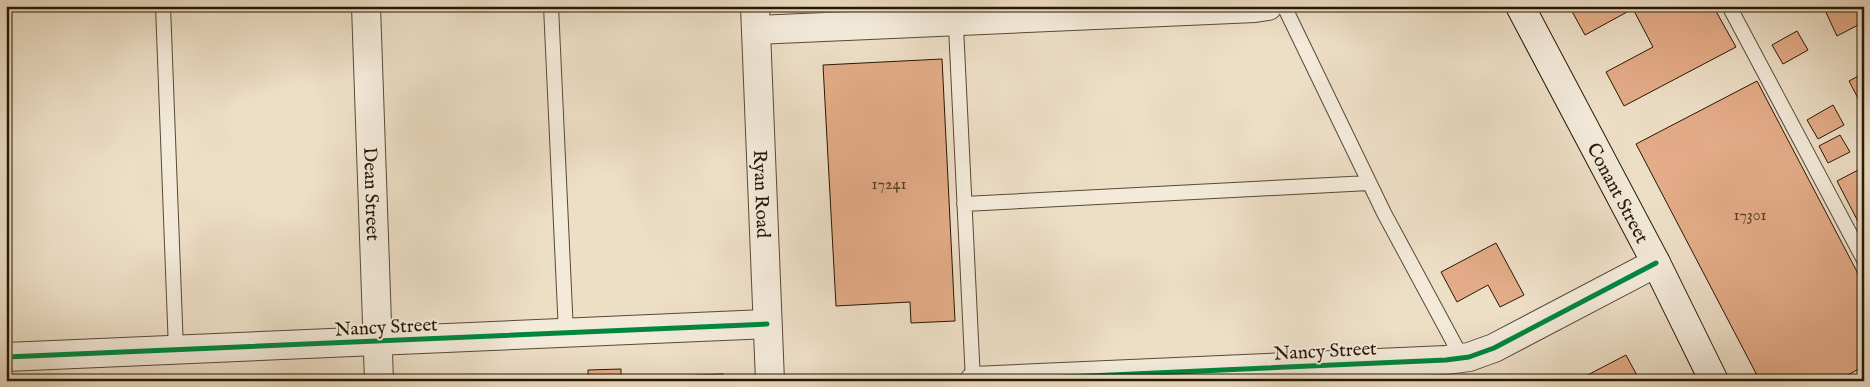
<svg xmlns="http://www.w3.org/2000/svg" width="1870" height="387" font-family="'IM FELL English',serif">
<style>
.building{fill:#e3ab87;stroke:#271803}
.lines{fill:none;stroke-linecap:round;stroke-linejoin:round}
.service-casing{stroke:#584a34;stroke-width:16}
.minor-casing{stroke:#584a34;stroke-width:30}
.tertiary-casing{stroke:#584a34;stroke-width:30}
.secondary-casing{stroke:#271803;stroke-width:30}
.service{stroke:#f3eada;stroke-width:14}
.minor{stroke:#f3eada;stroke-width:28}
.tertiary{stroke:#f3eada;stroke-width:28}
.secondary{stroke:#f3eada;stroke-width:28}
.cycleway-casing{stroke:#f3eada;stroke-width:8}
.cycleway{stroke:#00873e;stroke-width:5}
.labels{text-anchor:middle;stroke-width:4;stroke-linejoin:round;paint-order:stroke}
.number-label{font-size:16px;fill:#563d24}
.street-label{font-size:19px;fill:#271803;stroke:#f3eada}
</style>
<rect width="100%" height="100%" fill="#eddec6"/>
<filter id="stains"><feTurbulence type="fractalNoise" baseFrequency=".004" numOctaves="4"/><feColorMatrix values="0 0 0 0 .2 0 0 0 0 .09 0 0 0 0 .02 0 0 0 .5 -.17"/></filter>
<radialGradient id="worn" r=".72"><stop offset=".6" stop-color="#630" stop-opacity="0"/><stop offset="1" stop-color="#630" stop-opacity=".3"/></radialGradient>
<!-- building -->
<path class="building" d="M 1569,6 L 1638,6 L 1585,35 Z
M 1638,6 L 1713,6 L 1736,47 L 1624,106 L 1606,72 L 1653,47 L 1633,9 Z
M 1823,6 L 1864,6 L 1864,22 L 1837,36 Z
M 1797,31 L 1808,50 L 1783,64 L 1772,45 Z
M 942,59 L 955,321 L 911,323 L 910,302 L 836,306 L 823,65 Z
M 1864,73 L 1864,100 L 1860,102 L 1849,81 Z
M 1757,81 L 1864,285 L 1864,366 L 1837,381 L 1760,381 L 1636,144 Z
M 1833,105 L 1844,125 L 1818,139 L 1807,120 Z
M 1840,135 L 1850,152 L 1828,163 L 1819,146 Z
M 1864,167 L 1864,233 L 1837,181 Z
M 1496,243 L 1524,295 L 1500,307 L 1488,285 L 1457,302 L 1441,272 Z
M 1626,355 L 1640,381 L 1576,381 Z
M 621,369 L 621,378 L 723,374 L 723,381 L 588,381 L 588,370 Z"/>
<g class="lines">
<defs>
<path id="service" d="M 163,6 L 176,350
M 551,6 L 566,333
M 955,6 L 973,381
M 1284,6 L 1384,213 L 1462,358
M 1729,6 L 1864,260
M 964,204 L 1369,183"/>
<g id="minor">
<path id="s1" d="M 366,6 L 379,381"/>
<path d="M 756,30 L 1255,8 L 1268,6"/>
<path d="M 6,357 L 767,324"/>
<path d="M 974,381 L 1446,360 L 1469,357 L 1494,348 L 1656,263"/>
</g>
<g id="tertiary">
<path id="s2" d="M 755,6 L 770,381"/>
</g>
<g id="secondary">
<path id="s3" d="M 1520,6 L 1656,263 L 1714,381"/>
</g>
</defs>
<!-- service casing -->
<use href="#service" class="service-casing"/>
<!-- minor casing -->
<use href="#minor" class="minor-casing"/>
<!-- tertiary casing -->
<use href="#tertiary" class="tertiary-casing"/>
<!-- secondary casing -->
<use href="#secondary" class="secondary-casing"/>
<!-- service -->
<use href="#service" class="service"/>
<!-- minor -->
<use href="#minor" class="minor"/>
<!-- tertiary -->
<use href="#tertiary" class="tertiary"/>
<!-- secondary -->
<use href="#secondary" class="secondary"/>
<defs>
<path id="cycleway" d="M 6,357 L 767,324
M 974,381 L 1446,360 L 1469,357 L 1494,348 L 1656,263"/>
</defs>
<!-- cycleway casing -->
<use href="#cycleway" class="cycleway-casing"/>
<!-- cycleway -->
<use href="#cycleway" class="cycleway"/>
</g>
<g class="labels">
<!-- number labels -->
<g class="number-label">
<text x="889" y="189">17241</text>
<text x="1750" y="220">17301</text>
</g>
<!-- street labels -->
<g class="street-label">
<text dy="7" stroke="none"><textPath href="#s1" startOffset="188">Dean Street</textPath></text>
<text dy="7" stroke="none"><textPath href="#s3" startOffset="211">Conant Street</textPath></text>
<text dy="7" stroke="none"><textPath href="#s2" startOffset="188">Ryan Road</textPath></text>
<text transform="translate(386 326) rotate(-3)" y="7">Nancy Street</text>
<text transform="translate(1325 350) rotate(-3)" y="7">Nancy Street</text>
</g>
</g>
<!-- margin -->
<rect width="1870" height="387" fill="none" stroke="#eddec6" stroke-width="25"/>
<rect x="8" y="8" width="1855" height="372" fill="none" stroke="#271803" stroke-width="2.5"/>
<rect x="12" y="12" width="1845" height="362" fill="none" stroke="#271803"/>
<rect width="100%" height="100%" filter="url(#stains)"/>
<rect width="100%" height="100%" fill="url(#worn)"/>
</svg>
